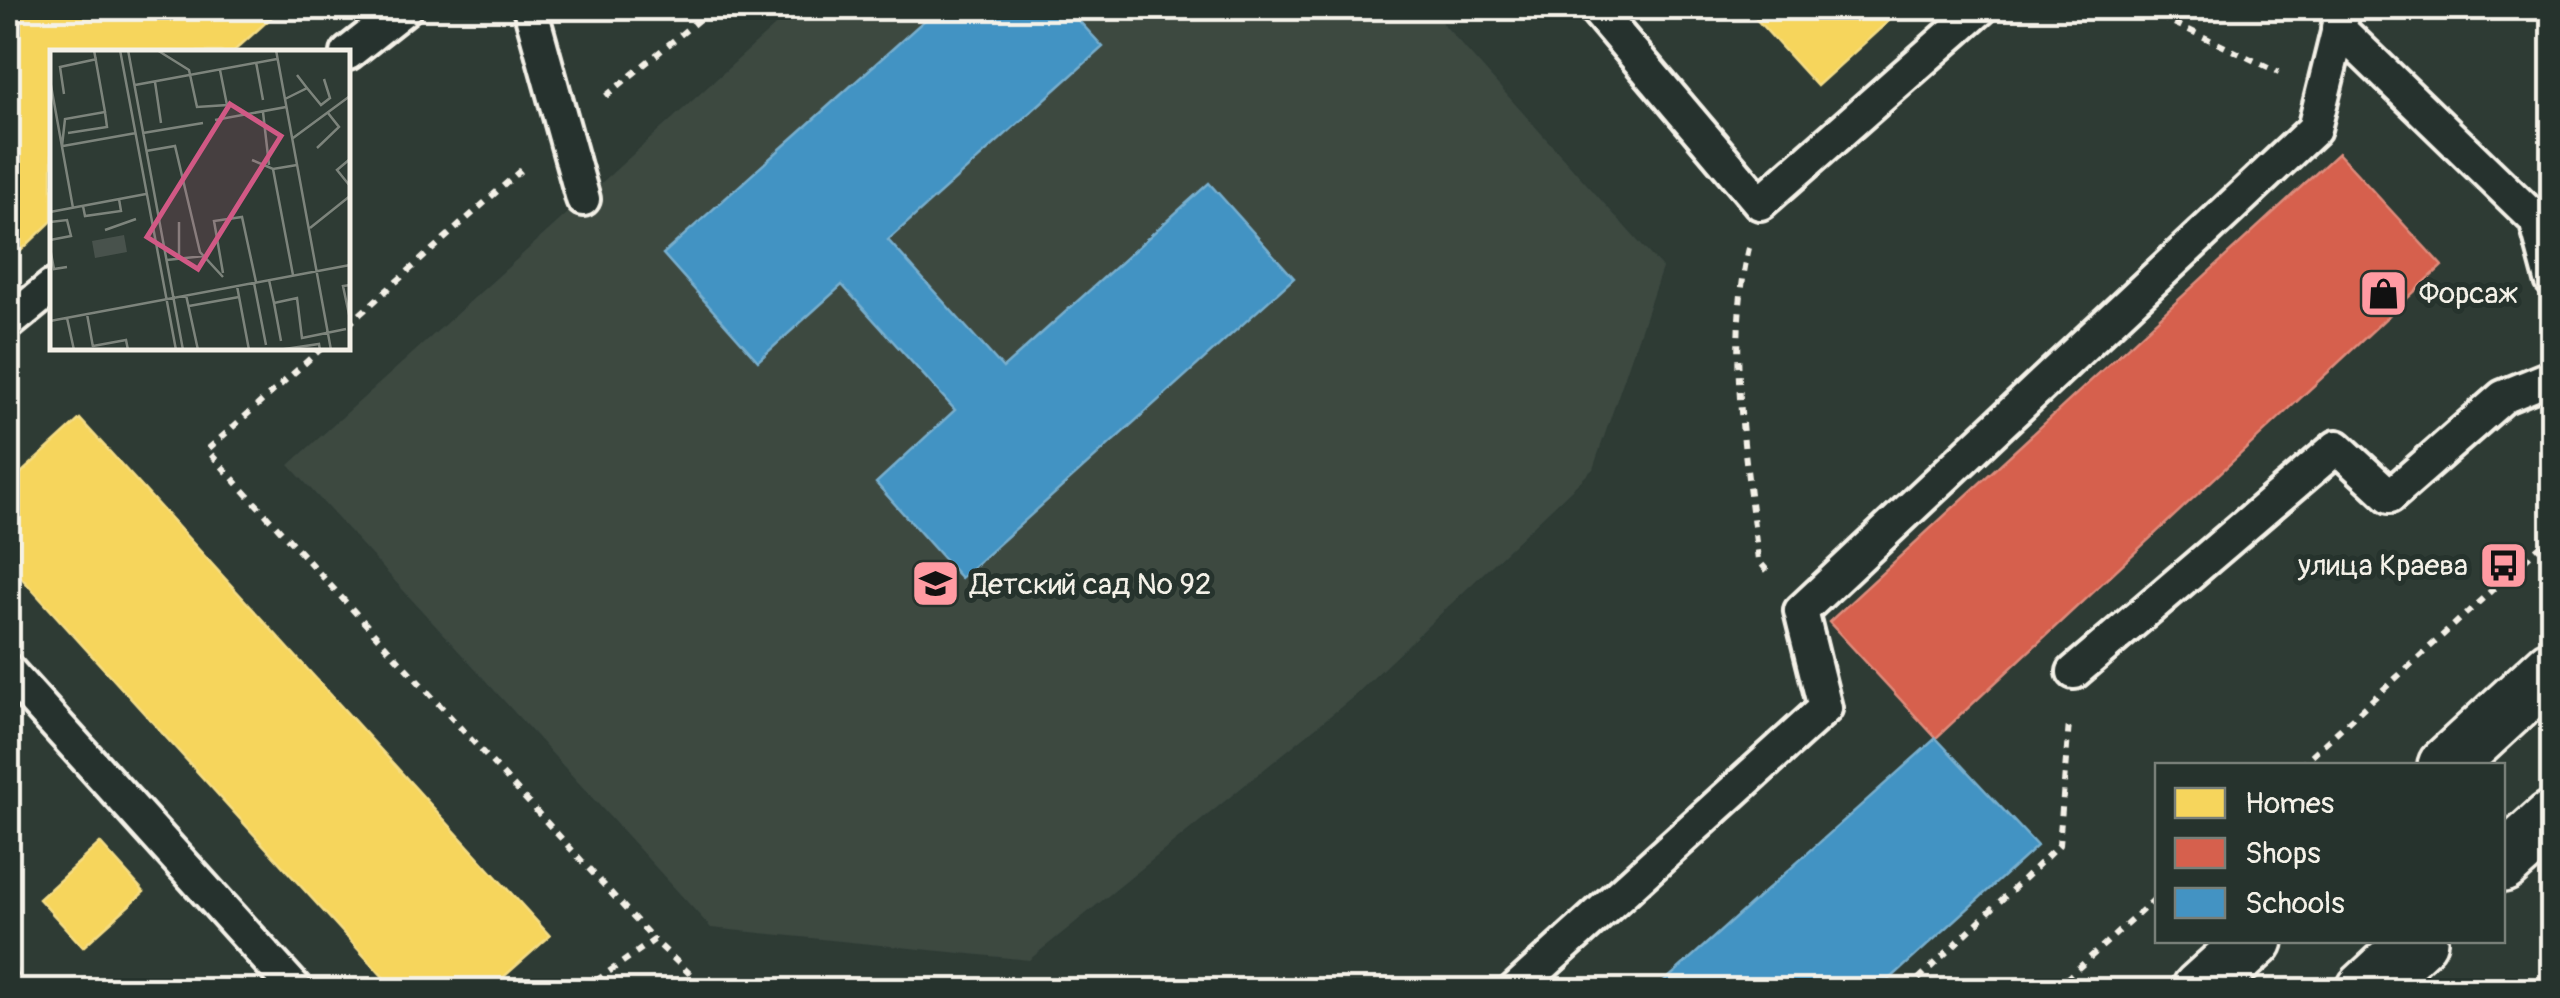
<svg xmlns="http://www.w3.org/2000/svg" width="2560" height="998" font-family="Pangolin,sans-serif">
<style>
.built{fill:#3c4841}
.homes{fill:#f6d55c;stroke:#f5dd86;stroke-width:2.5}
.shops{fill:#d6604d;stroke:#df8c7c;stroke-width:2.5}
.schools{fill:#4393c3;stroke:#78afce;stroke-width:2.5}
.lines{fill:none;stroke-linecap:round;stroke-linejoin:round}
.lane-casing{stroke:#f4f1e8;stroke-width:40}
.primary-casing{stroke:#f4f1e8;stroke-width:62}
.path{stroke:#f4f1e8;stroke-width:6;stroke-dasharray:8 8;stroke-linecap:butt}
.lane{stroke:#26332d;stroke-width:32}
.primary{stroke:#26332d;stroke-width:55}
.labels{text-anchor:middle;stroke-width:10;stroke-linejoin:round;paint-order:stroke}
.poi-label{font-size:30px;fill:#f4f1e8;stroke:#26332d;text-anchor:start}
.inset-road{fill:none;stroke:#7d847c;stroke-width:2.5}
.view{fill:#d15985;fill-opacity:0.15;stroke:#d15985;stroke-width:5}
.inset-edge{fill:none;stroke:#f4f1e8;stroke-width:5}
</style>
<rect width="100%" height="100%" fill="#2e3b34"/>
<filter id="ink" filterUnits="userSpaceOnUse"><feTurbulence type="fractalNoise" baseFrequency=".01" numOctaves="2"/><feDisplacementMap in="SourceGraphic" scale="20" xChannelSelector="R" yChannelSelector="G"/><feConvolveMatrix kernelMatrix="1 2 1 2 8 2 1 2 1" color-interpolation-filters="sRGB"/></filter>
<g filter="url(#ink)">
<!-- built -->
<path class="built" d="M 795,8 L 1429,8 L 1662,268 L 1593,469 L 1352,698 L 1029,960 L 711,928 L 289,465 Z"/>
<!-- homes -->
<path class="homes" d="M 17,8 L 282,8 L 233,52 L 52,52 L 52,221 L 8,263 L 8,16 Z
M 1746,8 L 1903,8 L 1817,86 Z
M 80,419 L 550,936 L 489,990 L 395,990 L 8,563 L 8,485 Z
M 100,843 L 144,892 L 83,947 L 39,899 Z"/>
<!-- shops -->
<path class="shops" d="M 2338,153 L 2442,266 L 1936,738 L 1829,622 Z"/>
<!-- schools -->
<path class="schools" d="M 938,8 L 1067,8 L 1103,47 L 888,240 L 1003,368 L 1209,183 L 1294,278 L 961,578 L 876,483 L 955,410 L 842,285 L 758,361 L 663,254 Z
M 1936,738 L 2037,846 L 1878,990 L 1655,990 Z"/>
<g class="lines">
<defs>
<path id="lane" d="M 530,8 L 583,199
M 1595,8 L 1760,203 L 1981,8
M 2338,28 L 2536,220 L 2552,280
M 348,53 L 405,8
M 8,323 L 52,287
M 8,671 L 296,990
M 2074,672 L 2337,447 L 2390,496 L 2503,397 L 2552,377
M 1515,990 L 1825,708 L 1801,611 L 2314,129 L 2344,8"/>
<path id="primary" d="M 2446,766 L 2552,668
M 2502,864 L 2552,819
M 2200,990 L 2255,940
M 2365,990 L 2419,940"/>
</defs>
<!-- lane casing -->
<use href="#lane" class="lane-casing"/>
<!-- primary casing -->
<use href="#primary" class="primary-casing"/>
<!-- path -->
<path class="path" d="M 2129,8 L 2161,17 L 2279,72
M 606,96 L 713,8
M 1749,248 C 1725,348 1747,459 1758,560 L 1770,574
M 348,325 L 521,170
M 322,348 L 207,450 L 654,940
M 2300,766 L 2552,535
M 8,955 L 22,990
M 583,990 L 654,940 L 707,990
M 664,990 L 699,983 L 886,990
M 1907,990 L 2059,845 L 2069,723
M 2054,990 L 2158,896"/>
<!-- lane -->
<use href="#lane" class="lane"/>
<!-- primary -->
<use href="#primary" class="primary"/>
</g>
</g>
<!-- icons -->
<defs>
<symbol id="shop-square" viewBox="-11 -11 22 22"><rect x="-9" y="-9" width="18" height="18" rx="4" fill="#ff9aa2" stroke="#26332d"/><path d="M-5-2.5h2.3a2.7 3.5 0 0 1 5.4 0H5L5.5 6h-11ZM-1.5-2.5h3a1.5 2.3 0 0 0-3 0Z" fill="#111"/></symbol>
<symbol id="bus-square" viewBox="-11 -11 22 22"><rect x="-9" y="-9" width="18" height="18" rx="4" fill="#ff9aa2" stroke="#26332d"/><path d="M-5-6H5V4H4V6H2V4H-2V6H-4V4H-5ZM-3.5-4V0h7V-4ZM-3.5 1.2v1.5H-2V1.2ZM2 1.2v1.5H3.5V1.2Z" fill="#111"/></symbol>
<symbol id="school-square" viewBox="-11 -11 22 22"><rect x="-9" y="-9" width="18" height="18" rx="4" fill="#ff9aa2" stroke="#26332d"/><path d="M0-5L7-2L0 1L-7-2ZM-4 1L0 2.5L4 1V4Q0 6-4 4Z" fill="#111"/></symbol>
</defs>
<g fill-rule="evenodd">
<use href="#shop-square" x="2356" y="266" width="55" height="55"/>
<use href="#bus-square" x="2476" y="538" width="55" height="55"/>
<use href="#school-square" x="908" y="556" width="55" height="55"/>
</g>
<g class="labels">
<!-- poi labels -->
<g class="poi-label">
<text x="2419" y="303">Форсаж</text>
<text x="2468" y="575" text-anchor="end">улица Краева</text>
<text x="970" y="594">Детский сад № 92</text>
</g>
</g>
<!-- overview -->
<g transform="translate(50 50)">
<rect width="300" height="300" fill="#2e3b34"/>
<path d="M 74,185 L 77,202 L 45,208 L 42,191 Z" fill="#48524c"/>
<path class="inset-road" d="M 70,0 L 126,300M 78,0 L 133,300M 107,0 L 139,20 L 147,57 L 177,55 L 170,20M 226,0 L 281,300M 206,12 L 213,50M 0,30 L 23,158M 105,32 L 111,73M 85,35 L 227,9M 257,38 L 271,55 L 280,48 L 274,29M 14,44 L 10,17 L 47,9M 235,49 L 257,38 L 247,25M 213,62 L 219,115M 165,70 L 236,57M 18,83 L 57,77 L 55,62M 93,83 L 153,73M 243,88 L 300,46M 12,96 L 15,69 L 55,62 L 44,0M 13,96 L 86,83M 267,98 L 289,77 L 278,63M 96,101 L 125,96 L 150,202 L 173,227M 300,109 L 287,120 L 300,136M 202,110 L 223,119 L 247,115M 223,119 L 243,225M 33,156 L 35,166 L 71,161 L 69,149M 0,162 L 96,144M 0,172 L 17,170 L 21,186 L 0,190M 260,178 L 300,146M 55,180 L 86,169M 0,198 L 4,219 L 17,217M 129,208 L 129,172M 117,210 L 154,206M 173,223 L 164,171 L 192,167 L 206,232M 219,230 L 224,253 L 247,248 L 252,288 L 296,279M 204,233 L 216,295M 300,235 L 293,236 L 300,269M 187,236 L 199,300M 136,245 L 148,300M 224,253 L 231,291M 139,256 L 189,247M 37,264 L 43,297M 17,268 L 24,300M 0,271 L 300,215M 43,296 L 76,290 L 78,300M 228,300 L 269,294 L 270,300"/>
<path class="view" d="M 180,54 L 231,86 L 148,219 L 97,187 Z"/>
<rect width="300" height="300" class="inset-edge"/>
</g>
<!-- margin -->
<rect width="2560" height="998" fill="none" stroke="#26332d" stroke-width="40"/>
<rect x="20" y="20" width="2520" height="958" fill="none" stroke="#f4f1e8" stroke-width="4" filter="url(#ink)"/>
<!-- legend -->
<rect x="2155" y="763" width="350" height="180" fill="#26332d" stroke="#787f78" stroke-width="2.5"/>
<rect x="2175" y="788" width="50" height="30" fill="#f6d55c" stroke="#787f78" stroke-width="2.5"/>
<text x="2245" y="813" font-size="30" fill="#f4f1e8">Homes</text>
<rect x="2175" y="838" width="50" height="30" fill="#d6604d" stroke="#787f78" stroke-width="2.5"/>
<text x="2245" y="863" font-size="30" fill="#f4f1e8">Shops</text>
<rect x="2175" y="888" width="50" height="30" fill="#4393c3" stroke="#787f78" stroke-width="2.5"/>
<text x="2245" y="913" font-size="30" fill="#f4f1e8">Schools</text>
</svg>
